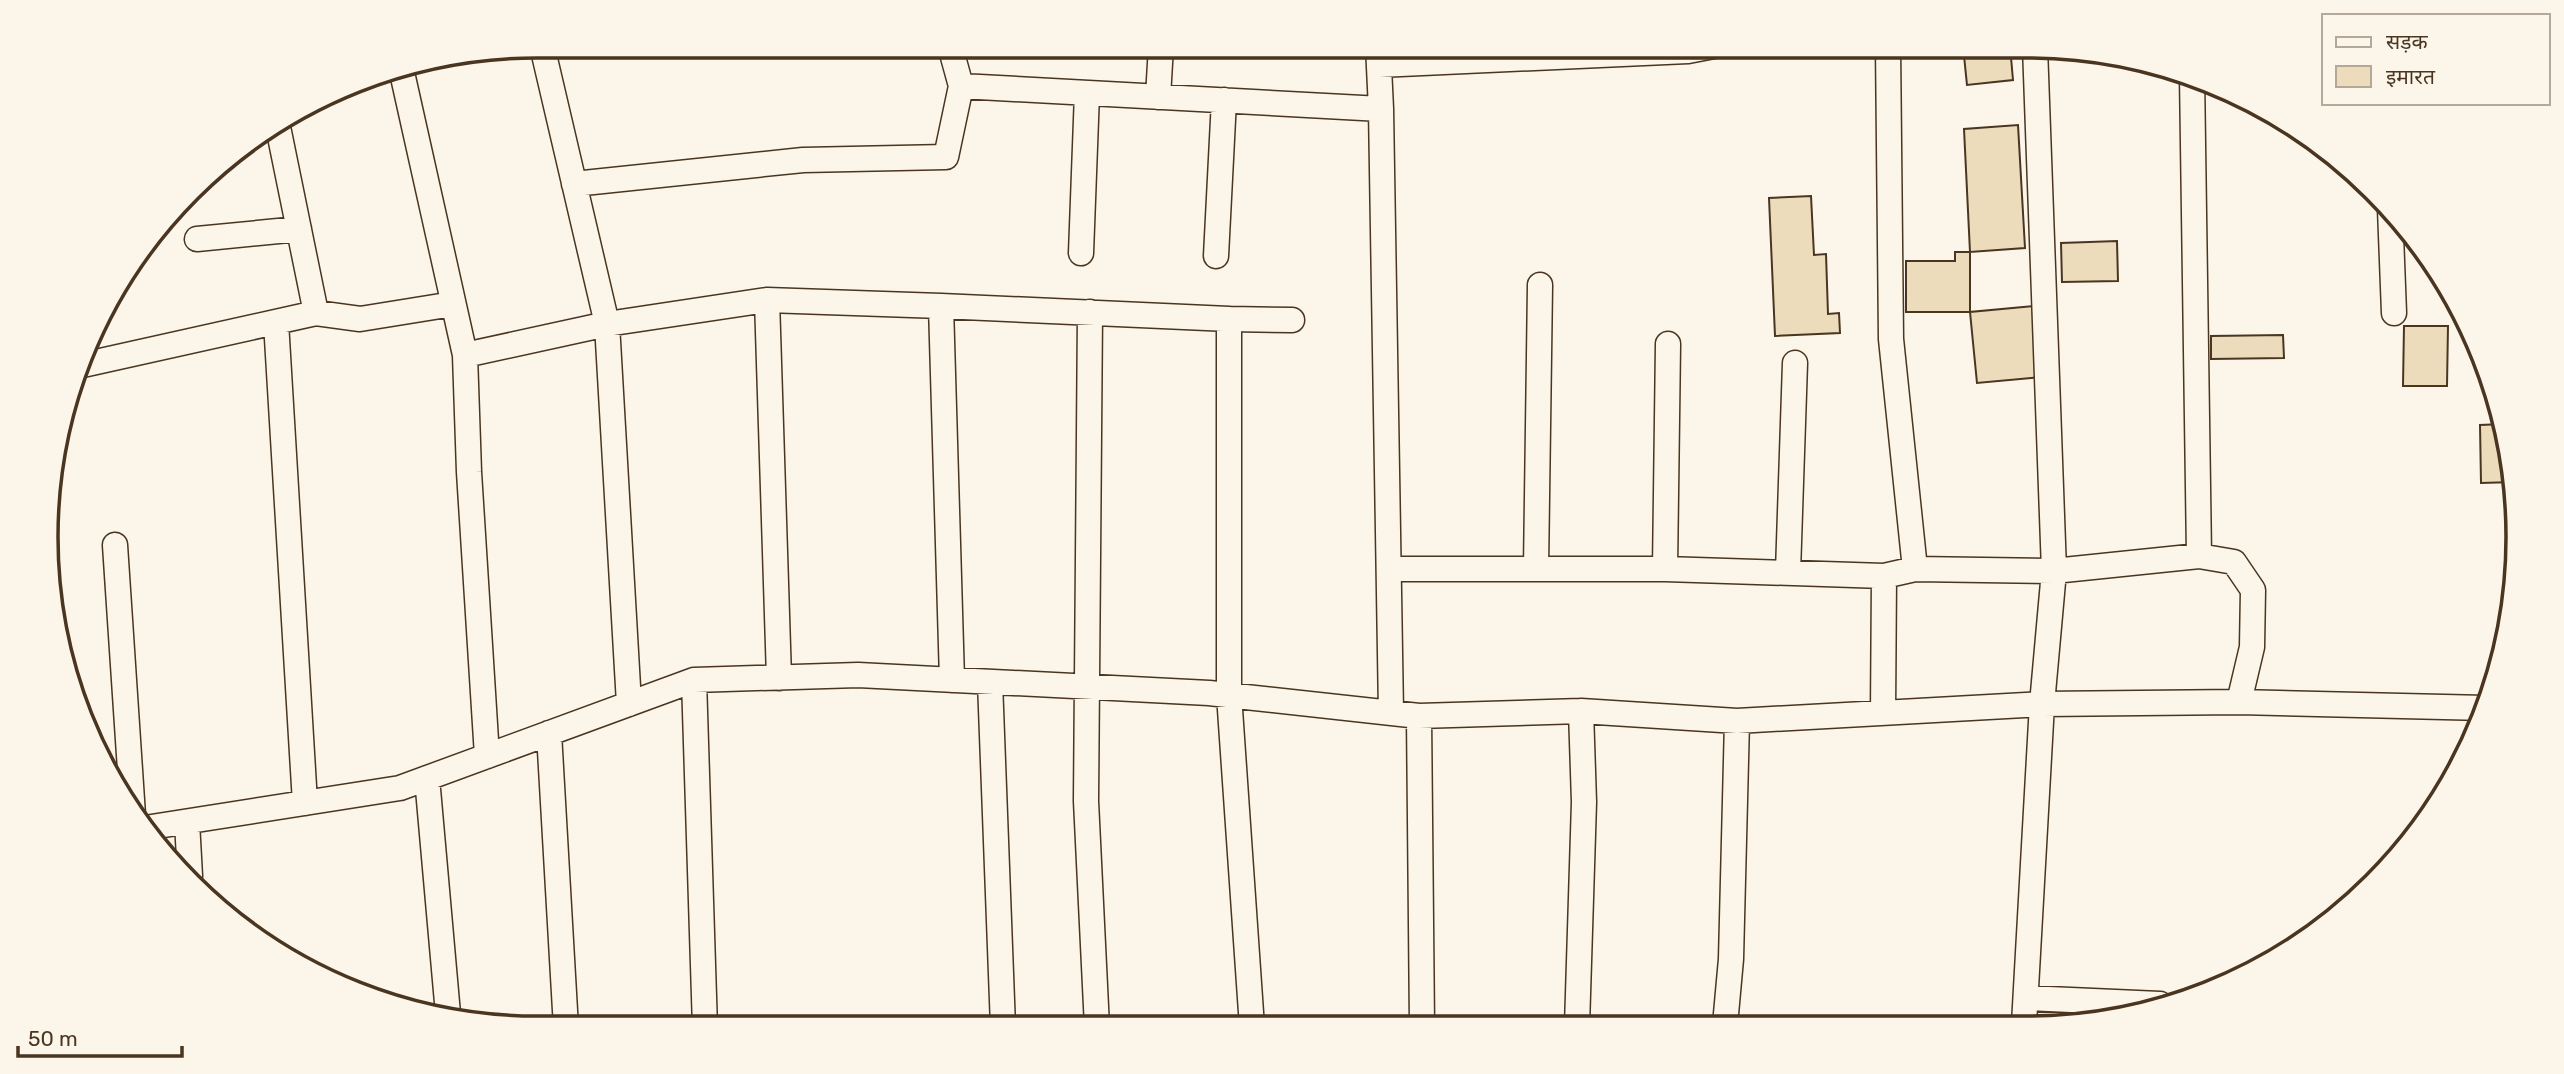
<svg xmlns="http://www.w3.org/2000/svg" width="2564" height="1074" font-family="Rubik,'Noto Sans Devanagari',sans-serif">
<style>
.building{fill:#ecdcbc;stroke:#4a3520;stroke-width:2}
.lines{fill:none;stroke-linecap:round;stroke-linejoin:round}
.minor-casing{stroke:#4a3520;stroke-width:27}
.minor{stroke:#fbf6e9;stroke-width:24}
.rim{fill:none;stroke:#4a3520;stroke-width:3.5}
</style>
<rect width="100%" height="100%" fill="#fbf6e9"/>
<!-- building -->
<path class="building" d="M 1963,46 L 2010,46 L 2013,80 L 1967,85 Z
M 2018,125 L 2025,248 L 1970,252 L 1964,129 Z
M 1811,196 L 1814,255 L 1826,254 L 1828,314 L 1839,313 L 1840,333 L 1775,336 L 1769,198 Z
M 2117,241 L 2118,281 L 2062,282 L 2061,243 Z
M 1955,252 L 1970,252 L 1970,312 L 1906,312 L 1906,261 L 1955,261 Z
M 2035,306 L 2041,377 L 1977,383 L 1970,312 Z
M 2404,326 L 2448,326 L 2447,386 L 2403,386 Z
M 2283,335 L 2284,358 L 2211,359 L 2211,336 Z
M 2504,424 L 2514,482 L 2481,483 L 2480,425 Z"/>
<g class="lines">
<defs>
<path id="minor" d="M 1378,46 L 1381,109
M 1379,65 L 1688,51 L 1714,46
M 401,68 L 465,355 L 469,472 L 487,756
M 2192,75 L 2199,556
M 961,86 L 1381,109 L 1391,713
M 1158,97 L 1161,46
M 574,184 L 803,160 L 946,157 L 961,86 L 950,46
M 2390,209 L 2394,313
M 197,239 L 299,229
M 1081,253 L 1087,93
M 1216,256 L 1224,100
M 1090,312 L 1086,801 L 1097,1027
M 316,313 L 360,319 L 453,304
M 1229,319 L 1292,320
M 276,322 L 305,803
M 465,355 L 607,324 L 542,46
M 78,366 L 316,313 L 277,122
M 115,545 L 133,815
M 1536,568 L 1540,285
M 1389,569 L 1665,569 L 1884,576
M 1665,569 L 1668,344
M 1915,569 L 2054,571 L 2199,556 L 2234,562 L 2253,590 L 2252,647 L 2239,702
M 1788,572 L 1795,363
M 779,678 L 767,300 L 941,306
M 694,680 L 705,1028
M 952,680 L 941,306 L 1229,319 L 1229,695 L 1252,1027
M 990,682 L 1003,1027
M 629,704 L 607,324 L 767,300
M 1883,713 L 1884,576 L 1915,569 L 1891,339 L 1888,46
M 1419,716 L 1422,1026
M 549,733 L 566,1028
M 427,778 L 448,1014
M 187,822 L 190,876
M 145,828 L 400,788 L 694,680 L 858,675 L 1209,693 L 1419,716 L 1581,711 L 1737,721 L 2042,704 L 2239,702 L 2486,708
M 2026,998 L 2160,1004
M 2024,1024 L 2042,704 L 2054,571 L 2035,47
M 1725,1025 L 1731,959 L 1737,721
M 1577,1026 L 1584,802 L 1581,711"/>
</defs>
<!-- minor casing -->
<use href="#minor" class="minor-casing"/>
<!-- minor -->
<use href="#minor" class="minor"/>
</g>
<!-- crop -->
<path d="M0 0H2564V1074H0ZM537 58H2027A479 479 0 0 1 2506 537V537A479 479 0 0 1 2027 1016H537A479 479 0 0 1 58 537V537A479 479 0 0 1 537 58Z" fill="#fbf6e9" fill-rule="evenodd"/>
<path class="rim" d="M537 58H2027A479 479 0 0 1 2506 537V537A479 479 0 0 1 2027 1016H537A479 479 0 0 1 58 537V537A479 479 0 0 1 537 58Z"/>
<!-- legend -->
<rect x="2322" y="14" width="228" height="91" fill="#fbf6e9" stroke="#b4a999" stroke-width="2"/>
<rect x="2336" y="37" width="35" height="10" fill="#fbf6e9" stroke="#b4a999" stroke-width="2"/>
<text x="2386" y="49" font-size="21" fill="#4a3520">सड़क</text>
<rect x="2336" y="66" width="35" height="21" fill="#ecdcbc" stroke="#b4a999" stroke-width="2"/>
<text x="2386" y="84" font-size="21" fill="#4a3520">इमारत</text>
<!-- scale -->
<path d="M18 1046v10h164v-10" fill="none" stroke="#4a3520" stroke-width="3.5"/>
<text x="28" y="1046" font-size="21" fill="#4a3520" stroke="#fbf6e9" stroke-width="5" paint-order="stroke">50 m</text>
</svg>
